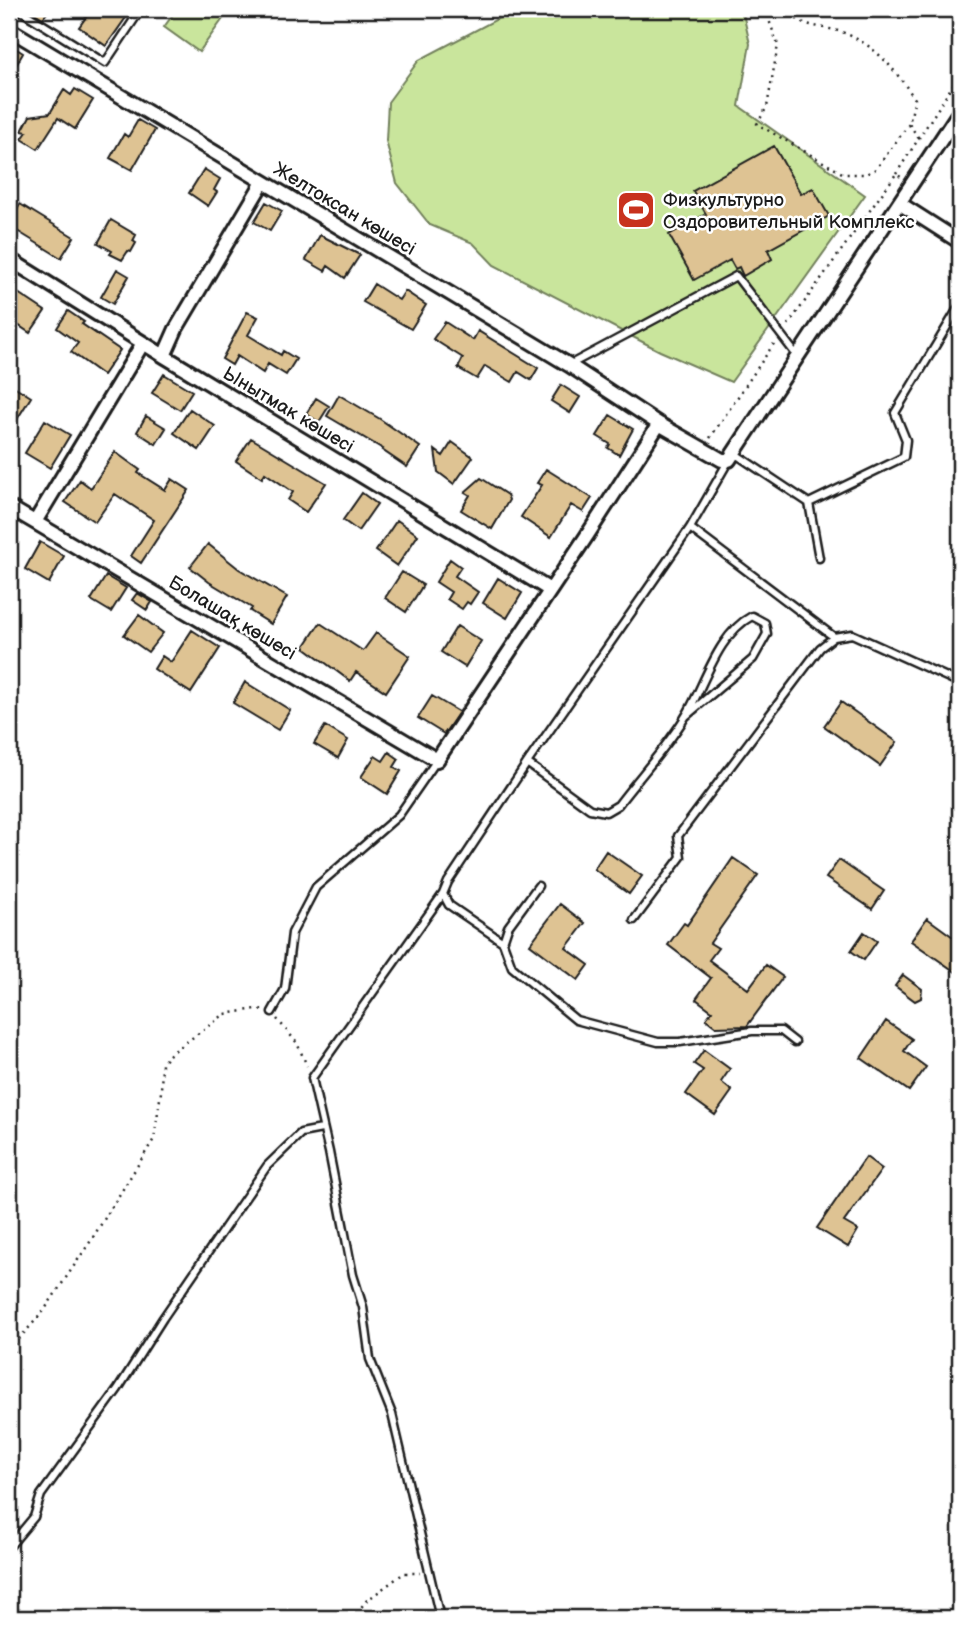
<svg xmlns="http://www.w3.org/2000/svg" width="969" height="1627" font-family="'Balsamiq Sans',sans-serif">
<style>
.green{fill:#c9e59c;stroke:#72805c;stroke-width:2}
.building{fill:#dec393;stroke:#1c1c1c;stroke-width:2}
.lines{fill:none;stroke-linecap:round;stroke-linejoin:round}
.service-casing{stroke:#1c1c1c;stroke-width:11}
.minor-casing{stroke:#1c1c1c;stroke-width:18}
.path{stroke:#1c1c1c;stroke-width:2.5;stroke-dasharray:2 5;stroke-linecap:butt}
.service{stroke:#fff;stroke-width:6}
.minor{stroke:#fff;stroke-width:12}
.labels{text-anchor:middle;stroke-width:5;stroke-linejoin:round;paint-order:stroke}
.poi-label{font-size:19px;fill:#1c1c1c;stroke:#fff;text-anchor:start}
.street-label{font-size:19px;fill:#1c1c1c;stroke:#fff}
</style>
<rect width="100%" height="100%" fill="#fff"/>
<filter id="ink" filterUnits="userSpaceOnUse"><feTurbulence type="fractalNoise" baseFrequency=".0143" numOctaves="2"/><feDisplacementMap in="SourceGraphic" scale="14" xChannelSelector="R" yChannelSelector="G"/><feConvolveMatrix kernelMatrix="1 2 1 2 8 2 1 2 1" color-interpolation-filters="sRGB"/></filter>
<g filter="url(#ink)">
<!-- green -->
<path class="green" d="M 177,9 L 230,9 L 199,52 L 164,27 Z
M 516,9 L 742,9 L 750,44 L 739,106 L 865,195 L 731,382 L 660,351 L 494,265 L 473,243 L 430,225 L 397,183 L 386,141 L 388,102 L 419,60 Z"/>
<!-- building -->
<path class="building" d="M 28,9 L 50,9 L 43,18 Z
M 92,9 L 132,9 L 106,46 L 79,27 Z
M 9,44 L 23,53 L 9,78 Z
M 75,89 L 93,100 L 75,129 L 58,118 L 38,149 L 22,139 L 27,132 L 22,131 L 30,116 L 50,113 L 64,90 L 71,95 Z
M 138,120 L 155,130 L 132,170 L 110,158 L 124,134 L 128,137 Z
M 774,146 L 801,194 L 813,188 L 829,216 L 768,250 L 772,259 L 743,276 L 739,267 L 735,269 L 730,260 L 694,280 L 669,235 L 706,214 L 693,191 Z
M 204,169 L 220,179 L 214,190 L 217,192 L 208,206 L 189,193 Z
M 266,202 L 282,211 L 270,231 L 254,222 Z
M 20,204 L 74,237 L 61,258 L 9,226 Z
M 111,220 L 136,235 L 133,241 L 136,243 L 131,252 L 128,251 L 122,260 L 110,254 L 112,251 L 98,243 Z
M 320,235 L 360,255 L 345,278 L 328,266 L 325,271 L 306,260 Z
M 117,269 L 129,276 L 113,304 L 101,297 Z
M 374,284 L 399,300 L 405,291 L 426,305 L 411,329 L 363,302 Z
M 9,287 L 45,311 L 30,333 L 9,319 Z
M 68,311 L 84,322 L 82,324 L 120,350 L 103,375 L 71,352 L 78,343 L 57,328 Z
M 247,312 L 258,317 L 248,335 L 281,355 L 283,351 L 296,359 L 286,375 L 268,364 L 263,373 L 237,356 L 232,365 L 222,359 Z
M 445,322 L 473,340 L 478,331 L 538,368 L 531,380 L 518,372 L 512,382 L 485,366 L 477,379 L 458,368 L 463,358 L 433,339 Z
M 164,374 L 192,391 L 180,410 L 152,393 Z
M 9,383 L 31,397 L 9,432 Z
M 561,385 L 580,397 L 570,413 L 551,401 Z
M 339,395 L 380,419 L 420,447 L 407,467 L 382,450 L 383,449 L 327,416 Z
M 316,398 L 329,406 L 319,422 L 306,414 Z
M 190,409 L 215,426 L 199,450 L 174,433 Z
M 610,415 L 633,429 L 619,455 L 608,448 L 610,444 L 597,436 Z
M 146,416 L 166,428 L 156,444 L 137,432 Z
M 45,420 L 70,435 L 50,468 L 25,453 Z
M 251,438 L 326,483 L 306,512 L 288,500 L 293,492 L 265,473 L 262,478 L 236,461 Z
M 452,442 L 473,457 L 454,484 L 438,472 L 435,450 L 443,456 Z
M 115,452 L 140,470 L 138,473 L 165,490 L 172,479 L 189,490 L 141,563 L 131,556 L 154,520 L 115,494 L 95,522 L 65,502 L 80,480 L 91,488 Z
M 546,469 L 592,498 L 583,512 L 571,505 L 551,537 L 521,517 L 542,485 L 537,483 Z
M 481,478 L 507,495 L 509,500 L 492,529 L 461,510 L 470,495 L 465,492 Z
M 362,493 L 377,504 L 358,531 L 343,520 Z
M 397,520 L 418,535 L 397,566 L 376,551 Z
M 40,542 L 64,556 L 49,583 L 25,569 Z
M 208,544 L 239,569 L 287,597 L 271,624 L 250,611 L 252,608 L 209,582 L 190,567 Z
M 450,559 L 461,567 L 455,576 L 478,592 L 470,604 L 467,602 L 462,609 L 447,599 L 451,592 L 436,582 Z
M 402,572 L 423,585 L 406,612 L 385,598 Z
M 106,576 L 126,588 L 111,612 L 91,600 Z
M 498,578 L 522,593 L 507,618 L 483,603 Z
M 137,593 L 152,602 L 147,610 L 132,600 Z
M 139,615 L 163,633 L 148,652 L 124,635 Z
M 320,623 L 363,651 L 376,633 L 410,656 L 386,692 L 356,672 L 350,681 L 304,647 Z
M 457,626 L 481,641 L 465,667 L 441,652 Z
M 192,630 L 220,648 L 191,693 L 154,669 L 162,656 L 171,662 Z
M 245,682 L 290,710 L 278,730 L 233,703 Z
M 432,696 L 459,712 L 444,734 L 418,718 Z
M 841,702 L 897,742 L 880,766 L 824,726 Z
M 325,726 L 348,740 L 338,758 L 314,744 Z
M 389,752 L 399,759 L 394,767 L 401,771 L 387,794 L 361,777 L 375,756 L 383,761 Z
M 606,851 L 642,876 L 629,894 L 594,869 Z
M 733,858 L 758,875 L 710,943 L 718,948 L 709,960 L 748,989 L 766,965 L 783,977 L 747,1026 L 716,1027 L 706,1019 L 712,1011 L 696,999 L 711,978 L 668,945 L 684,923 L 687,925 Z
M 839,860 L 884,891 L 872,909 L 826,878 Z
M 560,904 L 585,923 L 566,948 L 589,965 L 578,980 L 530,944 Z
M 927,918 L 960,942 L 960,975 L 911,941 Z
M 864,932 L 877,941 L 864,960 L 851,951 Z
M 903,975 L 922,989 L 921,998 L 915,1001 L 895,986 Z
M 886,1021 L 912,1039 L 904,1051 L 926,1067 L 909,1091 L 861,1058 Z
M 704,1050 L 730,1069 L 721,1082 L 732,1091 L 715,1115 L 686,1094 L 703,1070 L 694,1064 Z
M 866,1157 L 882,1169 L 844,1222 L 858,1230 L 848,1247 L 817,1228 Z"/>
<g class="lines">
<defs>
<path id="service" d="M 18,9 L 105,63 L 141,9
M 571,364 L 736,276 L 798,357
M 734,453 L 809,503 L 904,457 L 906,440 L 895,413 L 960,305
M 809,503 L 819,558
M 690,528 L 834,637
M 527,763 L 590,809 L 606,812 L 618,805 C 639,777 669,745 687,714 C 705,683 718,634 752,616 L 765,623 L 767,634 L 753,659 L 686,716
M 538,886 L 508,927 L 503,942 L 512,967 L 576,1020 L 658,1042 L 680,1042 L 752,1031 L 781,1031 L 795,1042
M 634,920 L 681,857 L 678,836 L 820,648 L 834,637 L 852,634 L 960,683
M 503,942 L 449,905 L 443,894 L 448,882 L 527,763 L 690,528 L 729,460
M 272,1012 L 285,989 L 292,933 L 316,887 L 399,815 L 437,760
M 9,1547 L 34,1517 L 41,1495 L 118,1389 L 163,1318 L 267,1166 L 301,1133 L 322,1129
M 440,1618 L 392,1414 L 370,1359 L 363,1307 L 353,1275 L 329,1152 L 312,1078 L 443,894"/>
<path id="minor" d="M 9,29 L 569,365 L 659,424 L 722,460 L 729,460 L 960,111
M 899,203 L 960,242
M 9,259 L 164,356 L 550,590
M 164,356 L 176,329 L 263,182
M 9,507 L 437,760 L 586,537 L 659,424
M 35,522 L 143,343"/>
</defs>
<!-- service casing -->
<use href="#service" class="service-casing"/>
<!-- minor casing -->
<use href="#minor" class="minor-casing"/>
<!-- path -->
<path class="path" d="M 503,9 L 505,14
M 765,9 L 778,45 L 767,107 L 757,124 L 844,174 L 866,174 L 876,169 L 909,124
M 786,9 C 803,31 826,24 849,35 C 880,49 896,72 915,99 L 909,124 L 918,137
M 417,11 L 421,9
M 896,174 L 960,74
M 788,325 L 896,174 L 901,177
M 710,438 L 775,342
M 277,1019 L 297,1043 L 307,1066
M 9,1365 L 17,1341 L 43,1312 L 90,1242 L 154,1139 L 161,1092 L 162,1063 L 170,1054 L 225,1014 L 256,1009 L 263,1010
M 353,1618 L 366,1601 L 404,1573 L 420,1573"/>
<!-- service -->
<use href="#service" class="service"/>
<!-- minor -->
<use href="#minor" class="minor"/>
</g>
</g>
<!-- icons -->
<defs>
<symbol id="stadium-square" viewBox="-11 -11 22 22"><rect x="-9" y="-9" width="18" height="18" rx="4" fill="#c8321e" stroke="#fff"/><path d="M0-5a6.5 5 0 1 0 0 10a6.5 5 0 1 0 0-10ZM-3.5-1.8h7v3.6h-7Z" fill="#fff"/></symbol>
</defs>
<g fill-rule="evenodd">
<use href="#stadium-square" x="614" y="188" width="44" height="44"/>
</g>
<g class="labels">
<!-- poi labels -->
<g class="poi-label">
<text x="663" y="206">Физкультурно<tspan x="663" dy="22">Оздоровительный Комплекс</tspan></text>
</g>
<!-- street labels -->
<g class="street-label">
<text transform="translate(345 208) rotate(31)" y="7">Желтоксан көшесі</text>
<text transform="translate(289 409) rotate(31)" y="7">Ынытмак көшесі</text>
<text transform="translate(233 617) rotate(31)" y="7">Болашақ көшесі</text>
</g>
</g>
<!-- margin -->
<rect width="969" height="1627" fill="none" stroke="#fff" stroke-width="35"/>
<rect x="18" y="18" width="934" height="1592" fill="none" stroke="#1c1c1c" stroke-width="2.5" filter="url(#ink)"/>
</svg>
